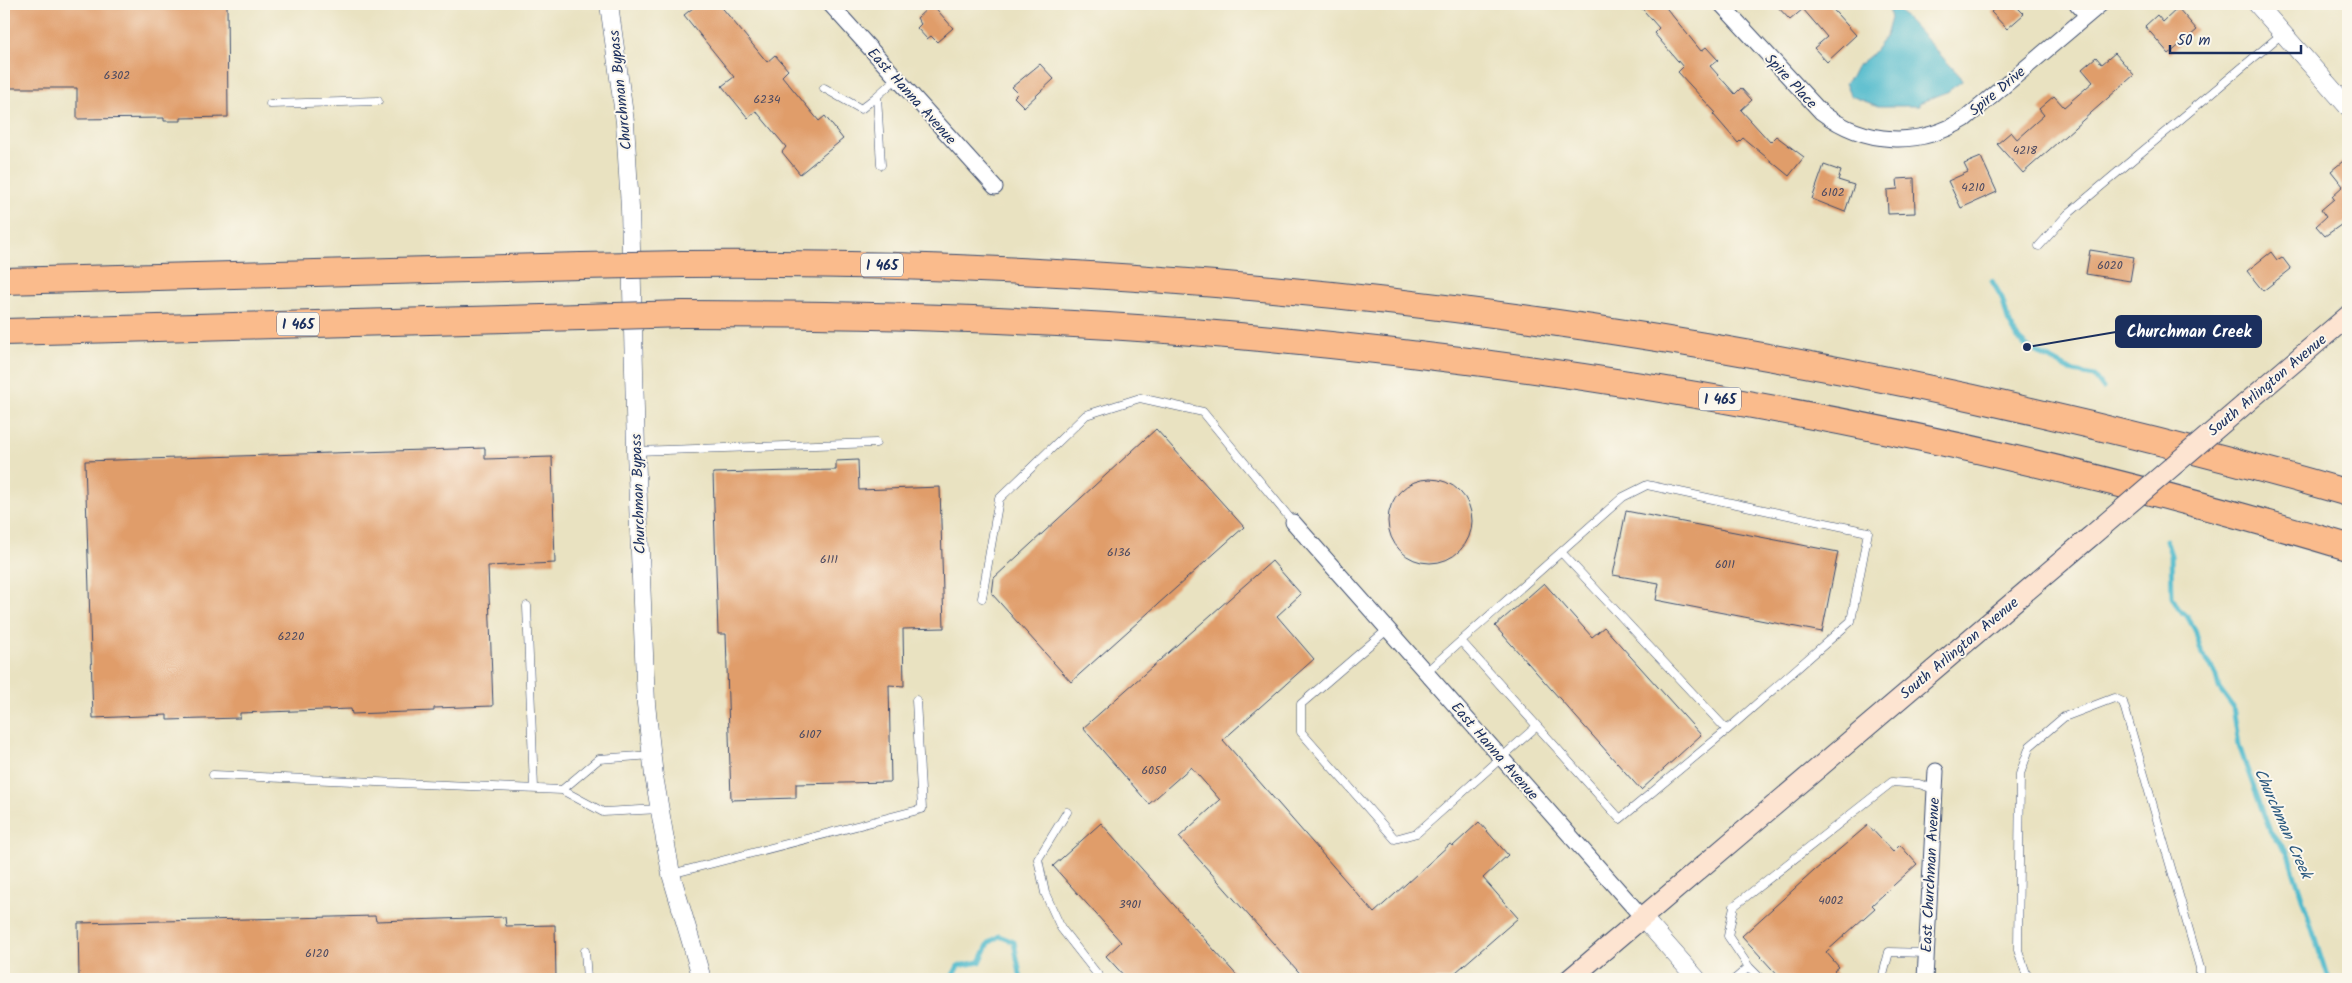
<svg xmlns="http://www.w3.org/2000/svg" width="2352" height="983" font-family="Kalam,sans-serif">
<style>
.water{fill:#50bacc;stroke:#367495}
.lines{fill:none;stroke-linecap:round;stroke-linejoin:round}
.stream{stroke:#50bacc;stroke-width:5}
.building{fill:#e09d6a}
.service-casing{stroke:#3a4a6d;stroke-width:9}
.minor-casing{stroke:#3a4a6d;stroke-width:17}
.tertiary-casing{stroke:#3a4a6d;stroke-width:19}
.secondary-casing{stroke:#3a4a6d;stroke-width:22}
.motorway-casing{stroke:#3a4a6d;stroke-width:28}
.service{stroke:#fff;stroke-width:8}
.minor{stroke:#fff;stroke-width:15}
.tertiary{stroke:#fff;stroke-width:18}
.secondary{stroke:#fde4d1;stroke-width:20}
.motorway{stroke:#fabb8c;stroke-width:26}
.secondary-bridge-casing{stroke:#3a4a6d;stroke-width:22;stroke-linecap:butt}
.motorway-bridge-casing{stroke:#3a4a6d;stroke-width:28;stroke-linecap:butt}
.secondary-bridge{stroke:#fde4d1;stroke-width:20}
.motorway-bridge{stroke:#fabb8c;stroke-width:26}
.labels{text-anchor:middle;stroke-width:4;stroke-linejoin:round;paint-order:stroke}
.number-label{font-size:12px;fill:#4c4a61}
.shield{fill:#fbf7ec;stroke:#5e6b89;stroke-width:1}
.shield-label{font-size:14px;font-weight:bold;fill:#1b2f5e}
.street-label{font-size:15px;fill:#1b2f5e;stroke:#fbf7ec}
.water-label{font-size:16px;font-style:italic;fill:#2b597f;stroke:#fbf7ec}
.leader{fill:none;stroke:#1b2f5e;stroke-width:2}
.callout-dot{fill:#1b2f5e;stroke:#fbf7ec;stroke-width:2}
.callout{fill:#1b2f5e;stroke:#1b2f5e;stroke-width:2}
.callout-label{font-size:16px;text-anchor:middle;font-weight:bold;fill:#fff}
</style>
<rect width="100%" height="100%" fill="#fbf7ec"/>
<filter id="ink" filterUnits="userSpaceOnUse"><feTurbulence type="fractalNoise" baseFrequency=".02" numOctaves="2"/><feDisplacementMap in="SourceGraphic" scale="10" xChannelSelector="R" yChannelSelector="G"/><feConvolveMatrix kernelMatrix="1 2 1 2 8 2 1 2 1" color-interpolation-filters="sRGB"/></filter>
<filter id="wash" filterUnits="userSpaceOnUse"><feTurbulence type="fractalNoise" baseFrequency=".0096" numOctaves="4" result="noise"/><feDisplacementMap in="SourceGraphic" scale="20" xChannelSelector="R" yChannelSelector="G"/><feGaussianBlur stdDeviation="1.12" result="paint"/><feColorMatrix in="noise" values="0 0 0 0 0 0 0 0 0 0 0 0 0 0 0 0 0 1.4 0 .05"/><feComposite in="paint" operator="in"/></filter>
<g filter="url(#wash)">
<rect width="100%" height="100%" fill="#e9e2c1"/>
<!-- water -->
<path class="water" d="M 1887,4 L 1893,4 L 1961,77 L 1962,81 L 1947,92 L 1919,103 L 1919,106 L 1878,106 L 1851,96 L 1845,83 L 1851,77 L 1856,67 L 1871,55 L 1886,36 L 1891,18 Z"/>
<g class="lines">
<!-- stream -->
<path class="stream" d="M 1992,281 L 2002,298 L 2008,320 L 2019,340 L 2027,347 L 2074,372 L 2094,376 L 2103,388
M 2166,540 L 2171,555 L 2172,597 L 2178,608 L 2187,616 L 2195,630 L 2202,654 L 2211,666 L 2216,676 L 2219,688 L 2233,707 L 2239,745 L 2246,766 L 2270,831 L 2288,854 L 2328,979
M 951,979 L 958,966 L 980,962 L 989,943 L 999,936 L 1014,942 L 1021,979"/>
</g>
<g id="blocks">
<!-- building -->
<path class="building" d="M 5,4 L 227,4 L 228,117 L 181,118 L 181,121 L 164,121 L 164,118 L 77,119 L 77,88 L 6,88 Z
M 698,4 L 719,4 L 767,62 L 775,55 L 788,70 L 782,76 L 819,121 L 825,116 L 843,139 L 800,174 L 782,152 L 786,147 L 756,111 L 748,118 L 722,86 L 734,77 L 684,15 Z
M 932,4 L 953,28 L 937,42 L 931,36 L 927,39 L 917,28 L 921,24 L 917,18 Z
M 1638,4 L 1663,4 L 1701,51 L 1706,47 L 1718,60 L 1710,66 L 1735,94 L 1741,88 L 1752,100 L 1741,110 L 1770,142 L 1776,136 L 1804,157 L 1789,176 L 1743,138 L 1738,143 L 1713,114 L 1715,112 L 1678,72 L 1683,67 L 1654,33 L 1659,28 Z
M 1775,4 L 1828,4 L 1856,35 L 1827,62 L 1814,48 L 1827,37 L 1803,9 L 1790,20 Z
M 2000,4 L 2014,4 L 2024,14 L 2007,29 L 1991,12 Z
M 2178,8 L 2197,30 L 2169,54 L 2145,26 L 2157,15 L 2163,22 Z
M 2115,53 L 2134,75 L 2023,173 L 1997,144 L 2011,132 L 2017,139 L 2044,115 L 2039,109 L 2054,96 L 2064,107 L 2093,82 L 2082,69 L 2096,57 L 2102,64 Z
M 1040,64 L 1054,79 L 1024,107 L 1014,97 L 1018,93 L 1012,87 Z
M 1981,157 L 1997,192 L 1961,208 L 1948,181 L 1968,172 L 1964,164 Z
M 2348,157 L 2348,220 L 2325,236 L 2316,226 L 2326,217 L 2321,210 L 2334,199 L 2332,196 L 2343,186 L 2331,171 Z
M 1824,165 L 1841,171 L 1838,180 L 1854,185 L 1845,212 L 1812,199 Z
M 1914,178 L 1915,213 L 1888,214 L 1887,190 L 1898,189 L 1897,179 Z
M 2090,250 L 2134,257 L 2130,281 L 2086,274 Z
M 2271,252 L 2277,260 L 2282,257 L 2291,269 L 2263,291 L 2247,271 Z
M 1156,429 L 1244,527 L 1071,682 L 992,594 L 994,578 Z
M 485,448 L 485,459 L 552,457 L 555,563 L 488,566 L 493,706 L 434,708 L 434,711 L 352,714 L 351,709 L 240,713 L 240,718 L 167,720 L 167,715 L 93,718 L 85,461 Z
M 858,460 L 859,490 L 940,487 L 944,628 L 903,629 L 904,686 L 889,685 L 891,782 L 796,784 L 796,798 L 731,800 L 726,634 L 718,634 L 713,473 L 836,470 L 836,461 Z
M1388 521a42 42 0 1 1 84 0a42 42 0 1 1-84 0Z
M 1626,511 L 1838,552 L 1822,632 L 1656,600 L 1659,583 L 1613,575 Z
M 1272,561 L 1301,594 L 1277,616 L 1314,659 L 1223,740 L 1374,913 L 1450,844 L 1453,846 L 1479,822 L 1508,855 L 1483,878 L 1518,918 L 1448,979 L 1305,979 L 1179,837 L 1220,800 L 1191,767 L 1149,804 L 1083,728 Z
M 1544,583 L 1592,637 L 1604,627 L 1701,735 L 1641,790 L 1495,626 Z
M 1101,823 L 1240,979 L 1127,979 L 1106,956 L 1121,942 L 1053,866 Z
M 1868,825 L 1893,852 L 1900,845 L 1917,864 L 1872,905 L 1875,908 L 1826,952 L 1839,967 L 1834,971 L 1841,979 L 1781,979 L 1742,936 L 1814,871 Z
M 375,916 L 376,921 L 505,917 L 506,926 L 555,925 L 556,979 L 79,979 L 78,923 Z"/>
</g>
</g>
<g filter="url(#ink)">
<use href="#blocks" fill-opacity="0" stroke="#3a4a6d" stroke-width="1"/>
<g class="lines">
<defs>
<path id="service" d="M 824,88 L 861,109 L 877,96
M 270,104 L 378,101
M 881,165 L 877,96 L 897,78
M 2039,246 L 2068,214 L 2283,33
M 636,451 L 876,443
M 1561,552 L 1727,730
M 982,598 L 999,499 L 1086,415 L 1140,398 L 1203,412 L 1293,522
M 527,606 L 534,788
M 1388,629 L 1301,704 L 1301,732 L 1395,839 L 1417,833 L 1537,726 L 1620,819 L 1727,730 L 1851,621 L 1868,532 L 1647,485 L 1623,497 L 1426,672
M 1461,641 L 1537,726
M 213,775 L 562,790 L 599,759 L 652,755
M 562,790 L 603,812 L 660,809
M 1067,812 L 1038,859 L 1045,893 L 1061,928 L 1101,979
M 671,874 L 922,809 L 916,700
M 585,951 L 587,979
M 1749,967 L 1728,936 L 1734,906 L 1892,782 L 1919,784 L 1934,789
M 1735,979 L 1749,967 L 1761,979
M 1882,979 L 1889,952 L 1927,953
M 2028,979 L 2018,950 L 2020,774 L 2030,746 L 2064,717 L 2114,698 L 2123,702 L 2200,968 L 2200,979"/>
<path id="minor" d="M 830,4 L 995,187
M 1721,4 L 1821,112 C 1865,145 1918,148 1965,119 L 2101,4
M 2077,4 L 2087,15
M 1293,522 L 1643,918
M 1925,979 L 1936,771"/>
<path id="tertiary" d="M 609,4 L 625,122 L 630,208 L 636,451 L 646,704 L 654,776 L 671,874 L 702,979
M 2257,4 L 2348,107
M 1643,918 L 1697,979"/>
<path id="secondary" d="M 2245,404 L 2348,316
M 1570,979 L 2090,537"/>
<path id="motorway" d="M 683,264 C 1245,259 1808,337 2348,493
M 4,281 L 581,266
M 683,314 C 853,314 1023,318 1192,332 C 1583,364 1972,434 2348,547
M 4,332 L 582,317"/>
</defs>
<!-- service casing -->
<use href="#service" class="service-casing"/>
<!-- minor casing -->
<use href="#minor" class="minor-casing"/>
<!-- tertiary casing -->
<use href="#tertiary" class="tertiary-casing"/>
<!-- secondary casing -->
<use href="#secondary" class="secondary-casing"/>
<!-- motorway casing -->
<use href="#motorway" class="motorway-casing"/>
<!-- service -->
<use href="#service" class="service"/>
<!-- minor -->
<use href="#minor" class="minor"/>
<!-- tertiary -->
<use href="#tertiary" class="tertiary"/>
<!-- secondary -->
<use href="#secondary" class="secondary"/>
<!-- motorway -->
<use href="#motorway" class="motorway"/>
<defs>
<path id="secondary-bridge" d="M 2090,537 L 2245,404"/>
<path id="motorway-bridge" d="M 581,266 L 683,264
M 582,317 L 683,314"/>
</defs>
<!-- secondary-bridge casing -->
<use href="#secondary-bridge" class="secondary-bridge-casing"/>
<!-- motorway-bridge casing -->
<use href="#motorway-bridge" class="motorway-bridge-casing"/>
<!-- secondary-bridge -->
<use href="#secondary-bridge" class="secondary-bridge"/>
<!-- motorway-bridge -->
<use href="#motorway-bridge" class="motorway-bridge"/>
</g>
</g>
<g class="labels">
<!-- number labels -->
<g class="number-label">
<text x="117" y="79">6302</text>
<text x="767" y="103">6234</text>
<text x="2025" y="154">4218</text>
<text x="1973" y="191">4210</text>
<text x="1833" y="196">6102</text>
<text x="2110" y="269">6020</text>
<text x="1119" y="556">6136</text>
<text x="829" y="563">6111</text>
<text x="1725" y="568">6011</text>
<text x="291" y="640">6220</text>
<text x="810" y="738">6107</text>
<text x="1154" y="774">6050</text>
<text x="1831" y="904">4002</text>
<text x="1130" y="908">3901</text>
<text x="317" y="957">6120</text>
</g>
<!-- shield labels -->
<g class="shield">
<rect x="861" y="253.5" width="42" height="23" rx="4"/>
<rect x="277" y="312.5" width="42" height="23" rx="4"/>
<rect x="1699" y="387.5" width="42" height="23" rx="4"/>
</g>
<g class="shield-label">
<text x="882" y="270">I 465</text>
<text x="298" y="329">I 465</text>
<text x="1720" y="404">I 465</text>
</g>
<!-- street labels -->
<g class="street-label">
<text transform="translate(1791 81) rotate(47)" y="5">Spire Place</text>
<text transform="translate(620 90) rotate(-96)" y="5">Churchman Bypass</text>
<text transform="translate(1997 91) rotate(-40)" y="5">Spire Drive</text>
<text transform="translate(912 96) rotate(48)" y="5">East Hanna Avenue</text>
<text transform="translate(2267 385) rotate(-40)" y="5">South Arlington Avenue</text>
<text transform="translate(638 494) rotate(-92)" y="5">Churchman Bypass</text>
<text transform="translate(1959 648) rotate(-40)" y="5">South Arlington Avenue</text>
<text transform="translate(1495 751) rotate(49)" y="5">East Hanna Avenue</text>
<text transform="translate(1930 875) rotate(-87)" y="5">East Churchman Avenue</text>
</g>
<!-- water labels -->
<g class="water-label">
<text transform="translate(2284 823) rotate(66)" y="6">Churchman Creek</text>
</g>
</g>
<!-- callouts -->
<path class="leader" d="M2027 347L2116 332"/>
<circle class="callout-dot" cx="2027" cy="347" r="5"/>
<rect class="callout" x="2116" y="316" width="145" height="31" rx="5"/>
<g class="callout-label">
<text x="2189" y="337">Churchman Creek</text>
</g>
<!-- margin -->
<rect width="2352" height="983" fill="none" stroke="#fbf7ec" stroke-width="20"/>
<!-- scale -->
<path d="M2170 45v8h131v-8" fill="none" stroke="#1b2f5e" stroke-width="2.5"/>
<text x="2177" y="45" font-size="15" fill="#1b2f5e" stroke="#fbf7ec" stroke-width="4" paint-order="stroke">50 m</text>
</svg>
